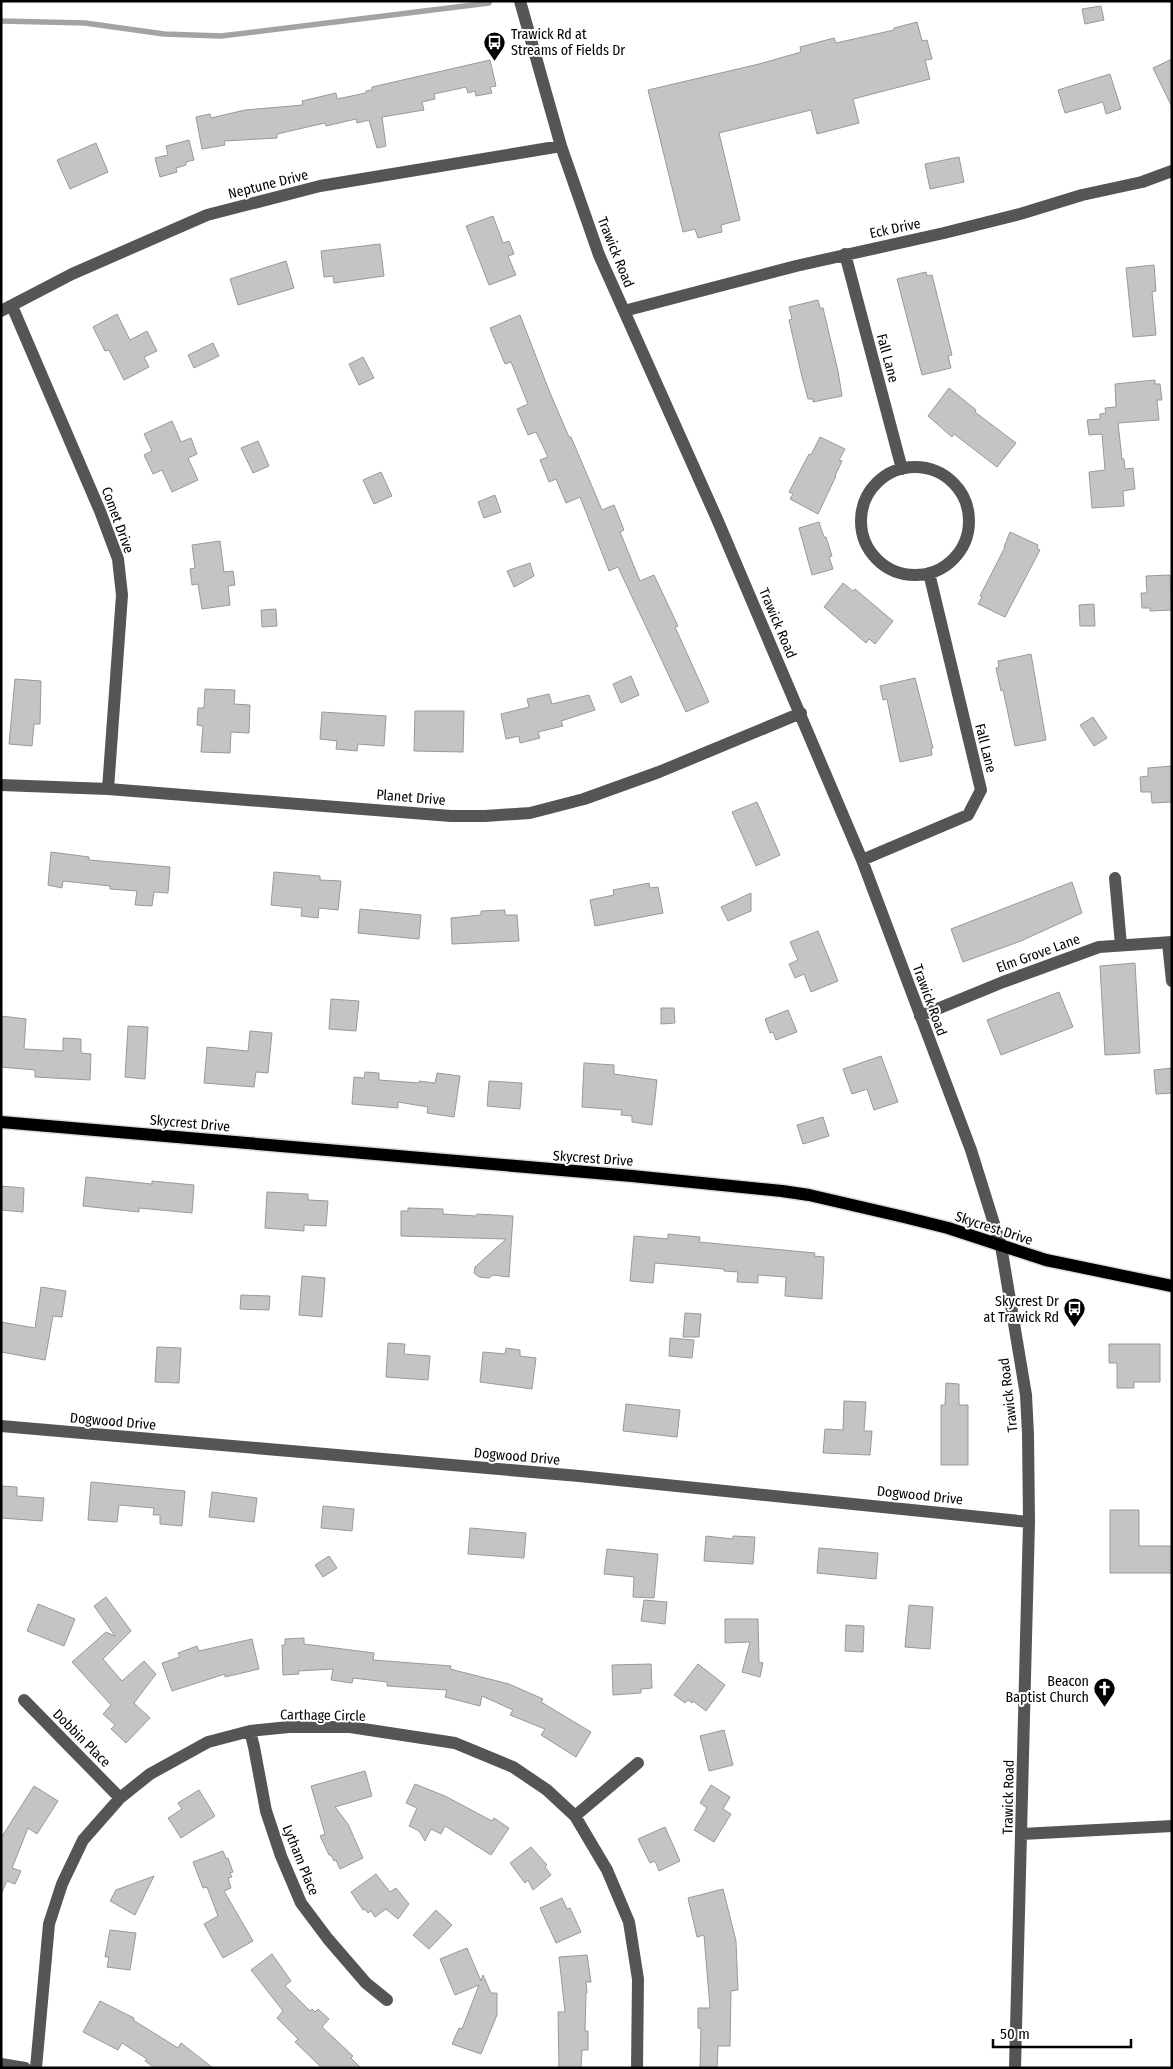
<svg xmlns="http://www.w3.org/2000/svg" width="1173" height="2069" font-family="'Fira Sans Condensed',sans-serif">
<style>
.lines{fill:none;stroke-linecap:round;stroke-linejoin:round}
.stream{stroke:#a3a3a3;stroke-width:5.5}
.building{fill:#c4c4c4;stroke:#999}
.major-casing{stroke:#dbdbdb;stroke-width:15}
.minor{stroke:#555;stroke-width:12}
.major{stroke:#000;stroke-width:12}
.labels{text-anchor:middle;stroke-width:4;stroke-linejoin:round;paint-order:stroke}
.poi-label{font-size:14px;fill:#000;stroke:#fff;text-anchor:end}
.street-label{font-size:14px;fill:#000;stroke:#fff}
</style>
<rect width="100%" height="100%" fill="#fff"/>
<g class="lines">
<!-- stream -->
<path class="stream" d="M 1,21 L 85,23 L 164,34 L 221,36 L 489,3"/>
</g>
<!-- building -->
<path class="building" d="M 1101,6 L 1104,20 L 1085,24 L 1082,9 Z
M 917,22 L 922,41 L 927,40 L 932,59 L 925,60 L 930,79 L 853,99 L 859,123 L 817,134 L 811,110 L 719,133 L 740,220 L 721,225 L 722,232 L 698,238 L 695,229 L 683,232 L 648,90 L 759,64 L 801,52 L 800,47 L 834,38 L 836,43 L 894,30 L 894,28 Z
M 1172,59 L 1172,107 L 1153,68 Z
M 490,60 L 496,86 L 490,87 L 492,93 L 476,96 L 475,91 L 468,93 L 466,87 L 434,94 L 435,99 L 422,102 L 424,110 L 382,117 L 386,146 L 377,148 L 369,120 L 357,123 L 356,119 L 326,126 L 325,123 L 277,134 L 277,138 L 224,141 L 225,145 L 202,149 L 196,117 L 210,114 L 211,118 L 245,110 L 303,105 L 302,101 L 336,93 L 337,99 L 366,93 L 366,91 L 372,90 L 372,87 Z
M 1110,74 L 1121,109 L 1106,114 L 1103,102 L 1065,113 L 1058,90 Z
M 189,140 L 194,160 L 186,162 L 186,165 L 176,168 L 177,172 L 160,177 L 155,158 L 168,155 L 166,146 Z
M 96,143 L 108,172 L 70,189 L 57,160 Z
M 959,157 L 964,182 L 930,189 L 925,164 Z
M 493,216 L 503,243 L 509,241 L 514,254 L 508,256 L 516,275 L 489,285 L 466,226 Z
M 380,244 L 384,276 L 334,283 L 333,276 L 324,277 L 321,251 Z
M 286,261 L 294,288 L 238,305 L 230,279 Z
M 1154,265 L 1156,291 L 1152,292 L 1156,335 L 1133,337 L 1126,268 Z
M 926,272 L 927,276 L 932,275 L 952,355 L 948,356 L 951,368 L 922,375 L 897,279 Z
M 818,300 L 820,308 L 823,308 L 838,371 L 842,396 L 813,402 L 813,399 L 808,399 L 802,377 L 789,320 L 792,319 L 789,307 Z
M 117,314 L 130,340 L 147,331 L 157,351 L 144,357 L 149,367 L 124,380 L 109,350 L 105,351 L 93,327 Z
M 520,315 L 550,393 L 569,437 L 571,437 L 602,510 L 614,505 L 624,530 L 620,532 L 640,581 L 654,575 L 678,626 L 675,627 L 709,702 L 686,712 L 618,567 L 609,571 L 580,497 L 566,503 L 556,479 L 549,482 L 540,460 L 548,457 L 536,432 L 528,435 L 517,409 L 528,404 L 511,362 L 505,364 L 490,328 Z
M 213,343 L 219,356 L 194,368 L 188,355 Z
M 363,357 L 374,378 L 359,385 L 349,364 Z
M 1155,380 L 1155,384 L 1160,384 L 1162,400 L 1157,400 L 1159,420 L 1118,423 L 1122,459 L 1124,459 L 1125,469 L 1133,468 L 1135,489 L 1123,491 L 1124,506 L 1092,508 L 1089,472 L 1105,470 L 1102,434 L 1089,435 L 1087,420 L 1100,419 L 1100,414 L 1106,413 L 1105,408 L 1116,407 L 1115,384 Z
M 949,388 L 976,410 L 975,412 L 1016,443 L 997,467 L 954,434 L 952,437 L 928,416 Z
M 172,421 L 181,442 L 191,438 L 197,454 L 188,458 L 198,480 L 172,492 L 162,470 L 153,474 L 144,455 L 152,451 L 144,434 Z
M 820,437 L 845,449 L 839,460 L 842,461 L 835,476 L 836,476 L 818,514 L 790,499 L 793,494 L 789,492 L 809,454 L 811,455 Z
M 258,441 L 269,466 L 253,473 L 241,448 Z
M 381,472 L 392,496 L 374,504 L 363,480 Z
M 495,495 L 501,512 L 484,518 L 478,502 Z
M 819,522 L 824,537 L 826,537 L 832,556 L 829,557 L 833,569 L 812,575 L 799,528 Z
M 1010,532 L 1038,545 L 1037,548 L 1040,550 L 1005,617 L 978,604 L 982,597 L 980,596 L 1005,547 L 1004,547 Z
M 220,541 L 224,572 L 233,571 L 235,585 L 228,586 L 230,605 L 202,609 L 198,584 L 192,585 L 190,569 L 195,568 L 192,545 Z
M 530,563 L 534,576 L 514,587 L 507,571 Z
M 1170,575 L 1172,610 L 1150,611 L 1150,608 L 1142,608 L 1141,593 L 1147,593 L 1146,576 Z
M 843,583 L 853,591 L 855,589 L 893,621 L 875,644 L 869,639 L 866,643 L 824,607 Z
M 1094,604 L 1095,626 L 1080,626 L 1079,605 Z
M 276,609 L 277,626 L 262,627 L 261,610 Z
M 1031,654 L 1046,740 L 1015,746 L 1003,690 L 1001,691 L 996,668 L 999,667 L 998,661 Z
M 631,676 L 639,695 L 621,703 L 613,684 Z
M 915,678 L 933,748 L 931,748 L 932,755 L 900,762 L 887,699 L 883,700 L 880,686 Z
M 15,679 L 41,681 L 40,724 L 34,724 L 32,746 L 9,744 Z
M 205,689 L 235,690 L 234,704 L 250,705 L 249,733 L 231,732 L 230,753 L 201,752 L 203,726 L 197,725 L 198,708 L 204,708 Z
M 549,694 L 552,704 L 589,695 L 595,710 L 561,721 L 563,726 L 538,732 L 540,738 L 520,743 L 519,736 L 506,739 L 501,714 L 529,707 L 527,699 Z
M 415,711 L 464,711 L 463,752 L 414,751 Z
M 322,712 L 386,716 L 384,746 L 358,744 L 357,751 L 336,749 L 337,741 L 320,739 Z
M 1093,717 L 1107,738 L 1094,746 L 1080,725 Z
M 1172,766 L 1172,802 L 1152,803 L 1151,792 L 1141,792 L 1140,777 L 1148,776 L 1148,768 Z
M 757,802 L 780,855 L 756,866 L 732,812 Z
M 51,852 L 89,857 L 89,860 L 170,867 L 168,893 L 154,892 L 152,906 L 135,905 L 137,891 L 110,889 L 110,886 L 63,881 L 62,888 L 48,885 Z
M 274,872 L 320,876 L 320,880 L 341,881 L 338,910 L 319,908 L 318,918 L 301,916 L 302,908 L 271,905 Z
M 1072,882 L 1082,913 L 1021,941 L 963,962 L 951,929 Z
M 649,883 L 650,888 L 658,887 L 663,913 L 595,926 L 590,900 L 614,895 L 613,890 Z
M 751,893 L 751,911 L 728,921 L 721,907 Z
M 360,909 L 421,915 L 419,939 L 358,933 Z
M 505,910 L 505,915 L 517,915 L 519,941 L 452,944 L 451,918 L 481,915 L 481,911 Z
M 818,931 L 838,981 L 811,992 L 804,974 L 795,978 L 789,964 L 798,960 L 790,942 Z
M 1135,963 L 1140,1053 L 1105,1055 L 1100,966 Z
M 1059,992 L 1073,1027 L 1001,1055 L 987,1020 Z
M 331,999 L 359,1001 L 356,1031 L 329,1029 Z
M 661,1008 L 674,1008 L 675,1023 L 661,1024 Z
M 788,1010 L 797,1032 L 776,1040 L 773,1032 L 770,1033 L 765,1019 Z
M 1,1016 L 26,1019 L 24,1049 L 63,1051 L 63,1038 L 81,1039 L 81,1053 L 91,1054 L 90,1080 L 35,1077 L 35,1070 L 1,1067 Z
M 128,1026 L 148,1027 L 145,1079 L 125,1077 Z
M 250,1031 L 272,1033 L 268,1073 L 256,1072 L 254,1087 L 204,1083 L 207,1047 L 248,1051 Z
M 881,1056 L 898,1102 L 874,1110 L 867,1089 L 852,1094 L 843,1069 Z
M 584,1063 L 614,1065 L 614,1074 L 657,1080 L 652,1125 L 632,1122 L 632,1116 L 621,1115 L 622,1110 L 582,1107 Z
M 1172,1068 L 1172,1093 L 1156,1094 L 1154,1070 Z
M 365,1072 L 379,1073 L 379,1080 L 419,1083 L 419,1081 L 435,1083 L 437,1073 L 460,1076 L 454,1117 L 427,1113 L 428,1107 L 398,1102 L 398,1108 L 352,1104 L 354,1077 L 364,1078 Z
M 489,1081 L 522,1083 L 520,1109 L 487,1106 Z
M 823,1117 L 829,1136 L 803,1144 L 797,1125 Z
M 86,1177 L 152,1184 L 152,1181 L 194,1185 L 192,1213 L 139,1208 L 139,1212 L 83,1206 Z
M 1,1186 L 24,1188 L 23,1212 L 1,1210 Z
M 267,1192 L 308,1194 L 308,1200 L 328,1201 L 326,1226 L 304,1225 L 304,1231 L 265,1228 Z
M 408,1208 L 443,1209 L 443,1214 L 476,1216 L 477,1214 L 513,1216 L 509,1277 L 493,1275 L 489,1278 L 479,1277 L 474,1273 L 475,1267 L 506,1239 L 401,1236 L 401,1211 L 408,1211 Z
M 668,1234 L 700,1237 L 699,1242 L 815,1253 L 814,1256 L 824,1257 L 822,1299 L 785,1296 L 786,1277 L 758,1275 L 758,1283 L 737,1282 L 738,1272 L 724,1271 L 724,1269 L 655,1263 L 653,1283 L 630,1281 L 634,1236 L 668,1239 Z
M 302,1276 L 325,1278 L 322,1317 L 299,1315 Z
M 41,1287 L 66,1291 L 62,1317 L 53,1316 L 45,1360 L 1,1352 L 1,1322 L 35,1328 Z
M 241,1295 L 270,1296 L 269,1310 L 240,1309 Z
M 685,1313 L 701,1314 L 699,1337 L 683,1337 Z
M 670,1338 L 694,1340 L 692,1358 L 669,1356 Z
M 388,1343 L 405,1344 L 404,1354 L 430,1356 L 428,1380 L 386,1377 Z
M 1109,1344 L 1160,1344 L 1160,1382 L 1134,1382 L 1134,1388 L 1117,1388 L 1117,1363 L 1109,1363 Z
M 157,1347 L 181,1348 L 179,1383 L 155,1382 Z
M 506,1348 L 520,1350 L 520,1356 L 536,1358 L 532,1389 L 480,1382 L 483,1352 L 505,1354 Z
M 946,1383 L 959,1384 L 959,1405 L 968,1405 L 968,1465 L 941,1465 L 941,1405 L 945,1405 Z
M 844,1401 L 866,1402 L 864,1431 L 872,1431 L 870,1455 L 823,1453 L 825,1429 L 843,1430 Z
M 626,1404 L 680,1410 L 677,1437 L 623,1431 Z
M 91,1482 L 185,1491 L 182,1526 L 160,1524 L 160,1515 L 153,1515 L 154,1508 L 119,1505 L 117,1522 L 88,1520 Z
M 1,1486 L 17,1487 L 17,1496 L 44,1498 L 42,1521 L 1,1518 Z
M 212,1492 L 257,1498 L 254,1522 L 209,1517 Z
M 323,1506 L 354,1509 L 352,1531 L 321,1528 Z
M 1110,1510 L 1139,1510 L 1139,1546 L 1172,1546 L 1172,1573 L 1110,1573 Z
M 470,1528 L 526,1533 L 524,1558 L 468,1554 Z
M 706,1536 L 733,1539 L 733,1536 L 755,1537 L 753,1564 L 704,1561 Z
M 819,1548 L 878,1553 L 876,1579 L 817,1573 Z
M 607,1549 L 658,1554 L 654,1598 L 633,1597 L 634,1577 L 604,1574 Z
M 329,1556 L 337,1568 L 323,1577 L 315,1565 Z
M 106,1597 L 131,1631 L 103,1659 L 122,1681 L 144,1661 L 156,1674 L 134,1703 L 150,1718 L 126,1743 L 111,1729 L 115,1725 L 103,1714 L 111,1705 L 72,1662 L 106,1632 L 115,1636 L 94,1606 Z
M 644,1600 L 667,1602 L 665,1624 L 641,1621 Z
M 38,1604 L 75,1619 L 64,1646 L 27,1631 Z
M 909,1605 L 933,1607 L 930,1649 L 905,1647 Z
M 725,1619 L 758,1619 L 759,1662 L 763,1663 L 760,1677 L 742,1672 L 750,1642 L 725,1643 Z
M 846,1625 L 864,1626 L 863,1652 L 845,1651 Z
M 304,1638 L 304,1644 L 374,1653 L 373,1660 L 451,1666 L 450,1669 L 509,1684 L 543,1699 L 541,1702 L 591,1732 L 576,1757 L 541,1735 L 545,1729 L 510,1715 L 513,1710 L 482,1696 L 480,1706 L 445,1697 L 447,1690 L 387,1686 L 387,1682 L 353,1678 L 352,1683 L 331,1680 L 333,1669 L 298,1671 L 299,1674 L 283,1675 L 282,1645 L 285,1645 L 285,1639 Z
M 252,1639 L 259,1669 L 225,1677 L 225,1674 L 172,1691 L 162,1663 L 180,1657 L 178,1653 L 197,1646 L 199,1651 Z
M 651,1664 L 652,1688 L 641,1689 L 641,1693 L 613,1695 L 612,1665 Z
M 698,1664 L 725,1685 L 706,1711 L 693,1701 L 692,1703 L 688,1700 L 685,1703 L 674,1695 Z
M 724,1730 L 733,1765 L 709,1771 L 700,1736 Z
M 365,1771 L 372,1796 L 335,1807 L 348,1824 L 363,1858 L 340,1869 L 336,1860 L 334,1861 L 331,1855 L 329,1855 L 320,1836 L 325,1834 L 311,1786 Z
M 415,1784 L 445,1796 L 492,1821 L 494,1818 L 509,1828 L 491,1855 L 445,1826 L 441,1834 L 431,1829 L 425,1841 L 419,1831 L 409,1826 L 417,1808 L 406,1803 Z
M 711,1785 L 730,1797 L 723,1809 L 731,1814 L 714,1842 L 694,1830 L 707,1808 L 700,1803 Z
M 34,1786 L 58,1801 L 37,1834 L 28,1828 L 12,1868 L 21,1871 L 15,1884 L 7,1881 L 1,1894 L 1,1838 Z
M 199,1790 L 215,1816 L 181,1838 L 168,1818 L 182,1809 L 178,1803 Z
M 665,1827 L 680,1861 L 659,1871 L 655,1861 L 650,1863 L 638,1839 Z
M 531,1847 L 547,1865 L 545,1867 L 551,1875 L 533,1890 L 528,1880 L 525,1883 L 510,1863 Z
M 223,1851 L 226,1859 L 228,1858 L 233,1872 L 230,1873 L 232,1877 L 228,1878 L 231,1888 L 224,1891 L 253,1941 L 223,1958 L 204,1924 L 218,1916 L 207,1887 L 203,1888 L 193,1862 Z
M 376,1874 L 390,1892 L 396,1888 L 409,1904 L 398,1919 L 386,1909 L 375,1917 L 371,1911 L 368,1913 L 365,1909 L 363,1910 L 351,1892 Z
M 154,1876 L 135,1915 L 110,1901 L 116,1890 Z
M 723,1889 L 736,1941 L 738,1990 L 731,1991 L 730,2046 L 718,2046 L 717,2068 L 700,2068 L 701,2029 L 698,2028 L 698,2008 L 710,2008 L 704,1935 L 697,1937 L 688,1898 Z
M 562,1898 L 567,1909 L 570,1908 L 581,1932 L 556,1943 L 540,1908 Z
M 436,1910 L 452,1925 L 429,1949 L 413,1935 Z
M 110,1930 L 136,1933 L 130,1970 L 107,1967 L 109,1957 L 105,1957 Z
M 467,1948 L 481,1981 L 483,1975 L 491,1993 L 497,1993 L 497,2015 L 481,2054 L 452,2044 L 459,2028 L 462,2029 L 479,1985 L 455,1995 L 440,1959 Z
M 272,1954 L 291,1981 L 285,1986 L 310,2011 L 312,2009 L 315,2012 L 318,2009 L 329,2019 L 322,2027 L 353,2056 L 351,2058 L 361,2068 L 322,2068 L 295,2042 L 298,2039 L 277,2018 L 283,2011 L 251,1970 Z
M 587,1955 L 591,1982 L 586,1982 L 587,1993 L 586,1993 L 585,2031 L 588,2031 L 588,2050 L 582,2050 L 581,2068 L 559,2068 L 558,2012 L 565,2012 L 559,1957 Z
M 100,2001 L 134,2018 L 133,2020 L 178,2048 L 181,2043 L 213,2068 L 155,2068 L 145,2061 L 147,2059 L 122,2043 L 118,2050 L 83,2032 Z"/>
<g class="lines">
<defs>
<path id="major" d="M 1,1122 L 632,1176 L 782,1191 L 809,1195 L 904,1217 L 948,1228 L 1046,1260 L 1172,1286"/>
</defs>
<!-- major casing -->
<use href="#major" class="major-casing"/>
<!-- minor -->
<path class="minor" d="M 520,1 L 561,146 L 599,255 L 717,519 L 862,860 L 971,1150 L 1001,1246 L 1026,1395 L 1028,1434 L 1029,1522 L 1015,2068
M 845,254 L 902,469
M 12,306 L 100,511 L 118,559 L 122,595 L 108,789
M 1,311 L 72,274 L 207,215 L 320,186 L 561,146
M 624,311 L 796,266 L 944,233 L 1020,214 L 1082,195 L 1142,182 L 1172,171
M861 521a54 54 0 1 1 108 0a54 54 0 1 1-108 0Z
M 1,785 L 108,789 L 451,816 L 485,816 L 530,813 L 584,799 L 659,772 L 801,713
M 862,860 L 968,815 L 981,790 L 929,573
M 1115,878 L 1121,945
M 1168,943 L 1172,981
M 920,1016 L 1003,982 L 1099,947 L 1172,942
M 1,1426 L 579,1476 L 1029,1522
M 24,1700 L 120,1798
M 250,1731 L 254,1747 L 266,1811 L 281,1856 L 301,1903 L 328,1939 L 366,1983 L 387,2000
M 575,1816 L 638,1763
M 1022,1834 L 1172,1826
M 1,2064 L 25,2068
M 36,2068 L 49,1924 L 62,1884 L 83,1840 L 120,1798 L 150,1774 L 208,1742 L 250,1731 L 289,1727 L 350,1727 L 455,1743 L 513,1767 L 547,1790 L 575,1816 L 607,1870 L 629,1922 L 638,1979 L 637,2068"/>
<!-- major -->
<use href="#major" class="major"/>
</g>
<!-- icons -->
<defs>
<symbol id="bus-pin" viewBox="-11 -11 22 30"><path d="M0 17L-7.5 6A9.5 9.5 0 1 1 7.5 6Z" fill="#000" stroke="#fff"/><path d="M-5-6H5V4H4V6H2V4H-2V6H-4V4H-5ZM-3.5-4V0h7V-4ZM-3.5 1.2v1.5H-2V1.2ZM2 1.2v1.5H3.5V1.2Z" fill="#fff"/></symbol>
<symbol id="church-pin" viewBox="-11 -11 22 30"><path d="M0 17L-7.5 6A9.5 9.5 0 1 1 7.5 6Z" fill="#000" stroke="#fff"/><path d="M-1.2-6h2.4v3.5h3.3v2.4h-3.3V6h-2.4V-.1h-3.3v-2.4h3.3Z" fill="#fff"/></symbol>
</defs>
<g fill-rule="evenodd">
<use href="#bus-pin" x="482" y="30" width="25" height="34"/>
<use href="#bus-pin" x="1062" y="1296" width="25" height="34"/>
<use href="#church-pin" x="1092" y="1676" width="25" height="34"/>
</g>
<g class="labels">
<!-- poi labels -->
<g class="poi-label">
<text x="511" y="39" text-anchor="start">Trawick Rd at<tspan x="511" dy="16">Streams of Fields Dr</tspan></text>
<text x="1059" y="1306">Skycrest Dr<tspan x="1059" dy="16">at Trawick Rd</tspan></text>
<text x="1089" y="1686">Beacon<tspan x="1089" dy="16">Baptist Church</tspan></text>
</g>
<!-- street labels -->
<g class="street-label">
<text transform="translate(268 184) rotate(-14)" y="5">Neptune Drive</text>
<text transform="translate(895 228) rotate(-12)" y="5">Eck Drive</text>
<text transform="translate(616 252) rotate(68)" y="5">Trawick Road</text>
<text transform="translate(888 358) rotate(75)" y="5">Fall Lane</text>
<text transform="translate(118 520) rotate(70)" y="5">Comet Drive</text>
<text transform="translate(778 623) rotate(67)" y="5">Trawick Road</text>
<text transform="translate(986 748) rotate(76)" y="5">Fall Lane</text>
<text transform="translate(411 797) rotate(5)" y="5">Planet Drive</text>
<text transform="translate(1038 953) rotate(-20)" y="5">Elm Grove Lane</text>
<text transform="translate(930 1000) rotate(70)" y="5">Trawick Road</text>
<text transform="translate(190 1123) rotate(5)" y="5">Skycrest Drive</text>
<text transform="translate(593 1158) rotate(4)" y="5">Skycrest Drive</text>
<text transform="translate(994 1228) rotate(18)" y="5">Skycrest Drive</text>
<text transform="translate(1008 1395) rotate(-97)" y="5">Trawick Road</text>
<text transform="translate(113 1421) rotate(5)" y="5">Dogwood Drive</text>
<text transform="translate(517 1456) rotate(5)" y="5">Dogwood Drive</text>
<text transform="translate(920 1495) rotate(6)" y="5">Dogwood Drive</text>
<text transform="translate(323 1715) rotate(1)" y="5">Carthage Circle</text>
<text transform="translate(82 1738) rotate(45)" y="5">Dobbin Place</text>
<text transform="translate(1008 1797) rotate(-89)" y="5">Trawick Road</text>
<text transform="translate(301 1860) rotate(68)" y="5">Lytham Place</text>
</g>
</g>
<!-- border -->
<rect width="1173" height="2069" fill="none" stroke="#000000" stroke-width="5"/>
<!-- scale -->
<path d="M993 2039v8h138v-8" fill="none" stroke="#000000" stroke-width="2.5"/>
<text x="1000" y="2039" font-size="15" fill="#000000" stroke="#ffffff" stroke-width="4" paint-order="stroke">50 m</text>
</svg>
